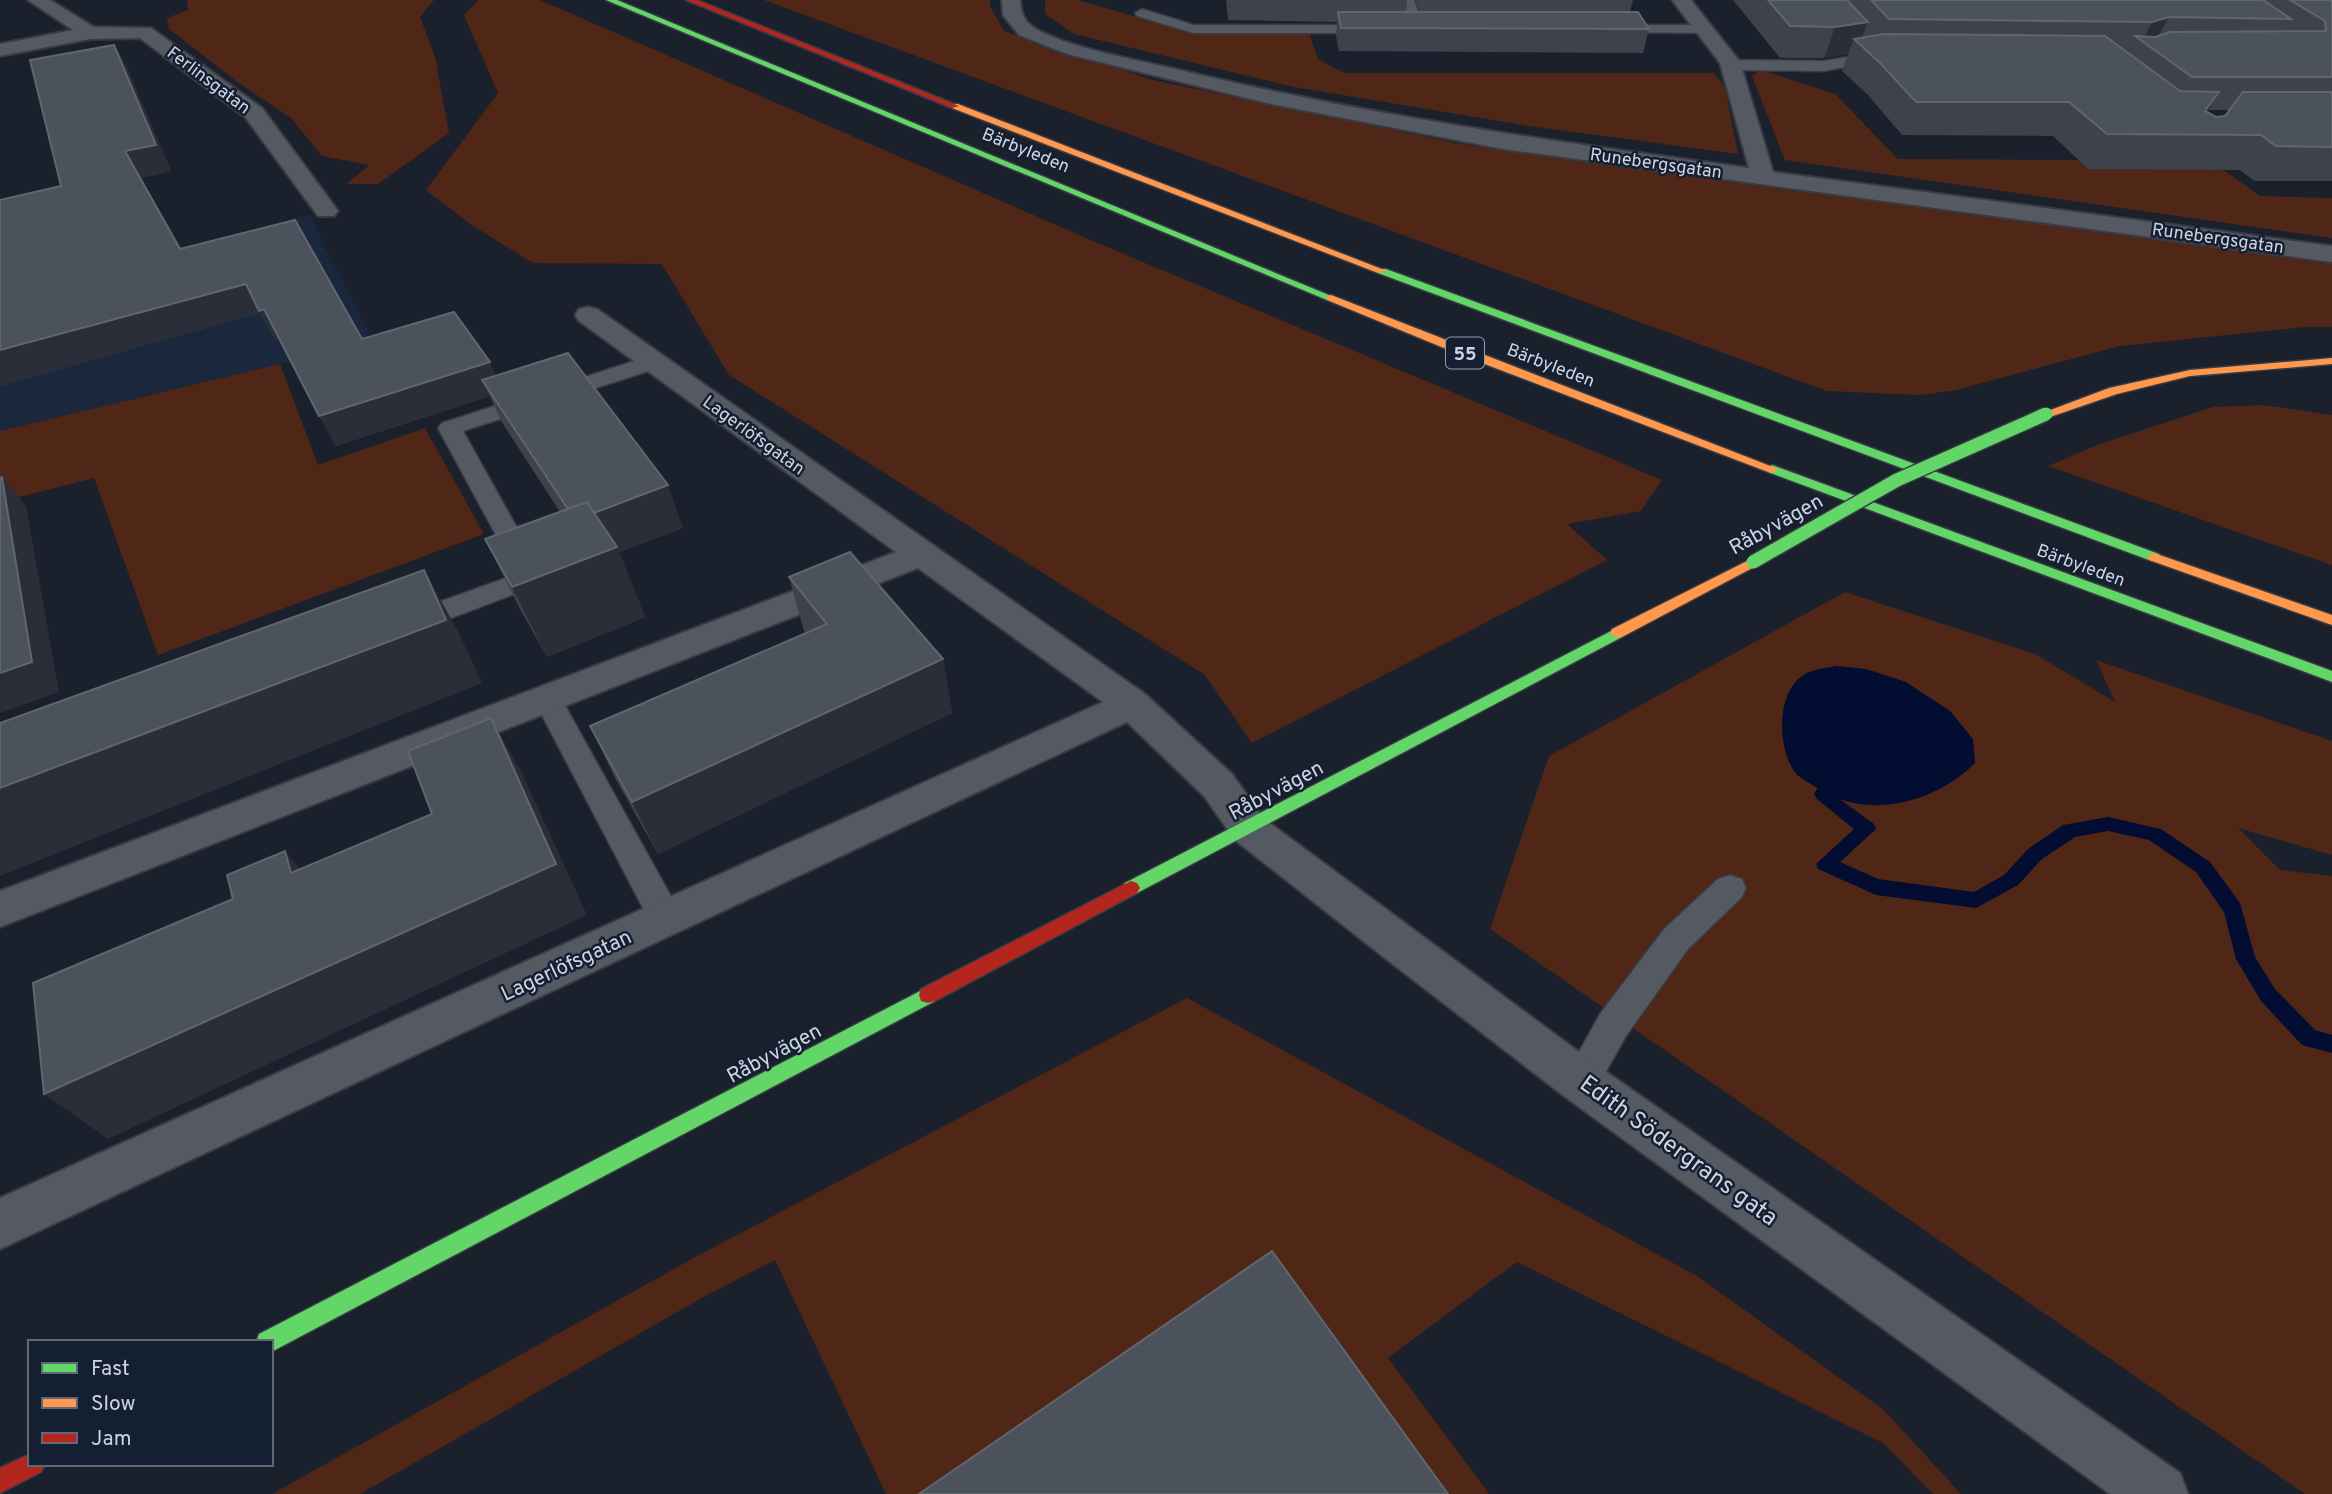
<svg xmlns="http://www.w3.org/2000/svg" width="2332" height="1494" font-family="Overpass,sans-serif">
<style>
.built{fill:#1a273d}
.green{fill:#502616}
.water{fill:#020d31}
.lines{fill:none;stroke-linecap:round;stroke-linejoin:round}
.stream{fill:#020d31;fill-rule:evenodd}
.lane-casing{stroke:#373b45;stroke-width:3}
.street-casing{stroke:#373b45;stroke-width:4}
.fast-casing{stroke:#373b45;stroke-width:3}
.slow-casing{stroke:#373b45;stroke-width:3}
.jam-casing{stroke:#373b45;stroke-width:3}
.lane{fill:#545962;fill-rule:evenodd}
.street{fill:#545962;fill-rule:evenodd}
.fast{fill:#63d668;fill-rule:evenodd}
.slow{fill:#ff974d;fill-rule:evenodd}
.jam{fill:#b3261e;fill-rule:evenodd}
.fast-bridge-casing{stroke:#373b45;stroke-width:16;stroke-linecap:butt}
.fast-bridge{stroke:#63d668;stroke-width:13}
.wall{fill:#3d424b;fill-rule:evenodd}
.shaded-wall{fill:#292e38}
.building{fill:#4c525b;stroke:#606670;stroke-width:2}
.labels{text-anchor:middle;stroke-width:5;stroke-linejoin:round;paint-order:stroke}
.far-street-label{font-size:18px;fill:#cdd5e1;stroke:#151f32}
.shield{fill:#151f32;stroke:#969eac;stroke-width:2}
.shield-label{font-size:19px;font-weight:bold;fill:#cdd5e1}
.street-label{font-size:21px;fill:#cdd5e1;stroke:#151f32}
.near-street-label{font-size:24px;fill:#cdd5e1;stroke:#151f32}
</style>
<rect width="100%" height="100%" fill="#1b212c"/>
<!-- built -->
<path class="built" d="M 311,215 L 323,244 L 374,342 L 0,431 L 0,292 Z"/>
<!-- green -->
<path class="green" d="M 187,0 L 434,0 L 420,17 L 435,57 L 449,133 L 378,184 L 347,184 L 369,165 L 322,156 L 291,118 L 236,81 L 169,29 L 167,18 L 188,10 Z
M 478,0 L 540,0 L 1100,244 L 1662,480 L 1641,511 L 1567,524 L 1607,560 L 1252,743 L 1205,675 L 729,375 L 662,264 L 533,263 L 470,224 L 426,190 L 498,93 L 464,15 Z
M 764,0 L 990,0 L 990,6 L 1004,31 L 1153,80 L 1461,144 L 2332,263 L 2332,327 L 2305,327 L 2120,346 L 1956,390 L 1921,395 L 1827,391 Z
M 1045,0 L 1077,0 L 1179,29 L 1309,33 L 1318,59 L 1344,73 L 1714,73 L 1725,87 L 1738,154 L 1529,126 L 1294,87 L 1074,34 L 1045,14 Z
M 1761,70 L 1835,94 L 1898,159 L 2079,160 L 2088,169 L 2213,169 L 2225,171 L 2260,196 L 2332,198 L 2332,238 L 1785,160 L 1752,76 Z
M 280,364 L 318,465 L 425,428 L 484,534 L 158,655 L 94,478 L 0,502 L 0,431 Z
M 2263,405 L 2332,415 L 2332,565 L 2048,466 L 2097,445 L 2213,407 Z
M 1845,592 L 2035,654 L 2115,702 L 2096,660 L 2332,741 L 2332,855 L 2238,828 L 2280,870 L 2332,876 L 2332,1494 L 2305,1494 L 1490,929 L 1549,756 Z
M 1187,998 L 1697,1276 L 1884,1410 L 1961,1494 L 1933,1494 L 1883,1443 L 1517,1262 L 1388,1358 L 1489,1494 L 886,1494 L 775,1260 L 707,1295 L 360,1494 L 272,1494 L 697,1256 Z"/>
<!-- water -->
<path class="water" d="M 1836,666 L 1866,669 L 1906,682 L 1950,711 L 1973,739 L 1975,763 C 1933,805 1862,822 1811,784 C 1806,781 1797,776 1794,771 C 1777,746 1776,691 1805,674 C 1814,669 1827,668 1836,666 Z"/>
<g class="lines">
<!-- stream -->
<path class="stream" d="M 1823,787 L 1874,824 L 1876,829 L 1840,862 L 1878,879 L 1974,892 L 2004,875 L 2028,849 L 2063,825 L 2108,817 L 2161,829 L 2210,862 L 2240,903 L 2255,957 L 2275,989 L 2315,1030 L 2332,1035 L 2332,1053 L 2302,1045 L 2261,1001 L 2236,959 L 2224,912 L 2196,872 L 2149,840 L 2108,831 L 2075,837 L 2042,859 L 2018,885 L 1976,908 L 1876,895 L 1818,869 L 1816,864 L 1854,829 L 1817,799 L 1814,794 L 1817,789 Z"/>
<defs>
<path id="lane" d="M 1400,0 L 1414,0 L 1424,29 L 1422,32 L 1412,32 Z
M 1142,9 L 1194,25 L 1378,25 L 1385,29 L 1378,33 L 1193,33 L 1137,16 L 1135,13 Z
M 1610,25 L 1704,25 L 1711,29 L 1704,33 L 1605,32 L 1605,26 Z
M 1872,53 L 1880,58 L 1877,61 L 1824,71 L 1731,70 L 1723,65 L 1731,60 L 1824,61 Z
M 653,355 L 664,362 L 661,367 L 463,431 L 545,578 L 541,584 L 417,631 L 407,633 L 397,631 L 393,624 L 397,617 L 517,574 L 438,428 L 442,423 Z
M 547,688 L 557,691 L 678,909 L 683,919 L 678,929 L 666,933 L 654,929 L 533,698 L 537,691 Z
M 1730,875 L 1742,879 L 1746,888 L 1742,897 L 1688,949 L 1626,1036 L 1594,1093 L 1581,1098 L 1568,1093 L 1563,1081 L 1600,1014 L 1664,929 L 1718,879 Z"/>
<path id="street" d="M 28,0 L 50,0 L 94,27 L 151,28 L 262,108 L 338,211 L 334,216 L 318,216 L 246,118 L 140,38 L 90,39 L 0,56 L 0,44 L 73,30 Z
M 1002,0 L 1020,0 C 1021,11 1023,20 1033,27 C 1063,47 1138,60 1175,69 C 1366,115 1555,142 1749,168 L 1720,63 L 1672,0 L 1691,0 L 1740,62 L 1773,172 L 2332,246 L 2332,262 L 1503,149 L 1271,104 L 1067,54 L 1019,35 L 1003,15 Z
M 588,307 L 597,309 L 1145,694 L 1232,774 L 1263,818 L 1598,1066 L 2180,1473 L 2188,1494 L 2110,1494 L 1564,1096 L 1381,955 L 1235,840 L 1204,796 L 1127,722 L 0,1249 L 0,1198 L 1103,702 L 918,568 L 0,927 L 0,891 L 896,552 L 579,321 L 575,315 L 579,309 Z"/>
<path id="fast" d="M 606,0 L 617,0 L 1336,298 L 1327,300 Z
M 1378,269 L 1386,269 L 2159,554 L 2161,557 L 2154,561 L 2149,560 L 1378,273 Z
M 1772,465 L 2332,671 L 2332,682 L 1768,472 L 1766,469 Z
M 1617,628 L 1622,629 L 1624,633 L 1622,637 L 1137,893 L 1131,895 L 1125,893 L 1122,888 L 1125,883 Z
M 928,987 L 935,989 L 937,995 L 935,1001 L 275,1350 L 271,1351 L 271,1342 L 256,1342 L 259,1334 Z"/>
<path id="slow" d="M 952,104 L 958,104 L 1387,271 L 1378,273 L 952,108 Z
M 1331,295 L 1778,469 L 1772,473 L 1768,472 L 1461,355 L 1327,300 L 1327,296 Z
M 2332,358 L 2332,364 L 2190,376 L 2117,394 L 2050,417 L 2046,418 L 2040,414 L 2109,388 L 2190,370 Z
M 2154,553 L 2332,615 L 2332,625 L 2149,560 L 2147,557 Z
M 1753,558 L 1760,562 L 1758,565 L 1622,637 L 1617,638 L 1610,633 L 1612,629 Z"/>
<path id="jam" d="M 686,0 L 697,0 L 959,106 L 952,108 Z
M 1131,881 L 1137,883 L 1140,888 L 1137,893 L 935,1001 L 928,1003 L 921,1001 L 919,995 L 921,989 Z
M 30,1454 L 30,1464 L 45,1464 L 41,1472 L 0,1493 L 0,1468 Z"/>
</defs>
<!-- lane casing -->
<use href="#lane" class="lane-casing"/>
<!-- street casing -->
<use href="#street" class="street-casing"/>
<!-- fast casing -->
<use href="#fast" class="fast-casing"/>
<!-- slow casing -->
<use href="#slow" class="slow-casing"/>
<!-- jam casing -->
<use href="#jam" class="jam-casing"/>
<!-- lane -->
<use href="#lane" class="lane"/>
<!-- street -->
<use href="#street" class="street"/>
<!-- fast -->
<use href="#fast" class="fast"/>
<!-- slow -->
<use href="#slow" class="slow"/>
<!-- jam -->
<use href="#jam" class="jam"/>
<defs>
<path id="fast-bridge" d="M 1753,562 L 1897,480 L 2046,414"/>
</defs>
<!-- fast-bridge casing -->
<use href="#fast-bridge" class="fast-bridge-casing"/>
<!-- fast-bridge -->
<use href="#fast-bridge" class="fast-bridge"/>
</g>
<!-- wall -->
<path class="wall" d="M 1226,0 L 1407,0 L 1406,12 L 1420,12 L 1415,0 L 1633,0 L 1630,12 L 1649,29 L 1643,53 L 1339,51 L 1336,36 L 1337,22 L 1228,20 Z
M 1733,0 L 2332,0 L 2332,181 L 2254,181 L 2240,170 L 2088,169 L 2053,136 L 1902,135 L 1868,95 L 1842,71 L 1848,54 L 1824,58 L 1780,58 ZM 2209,110 L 2230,110 L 2225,116 L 2216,117 L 2207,112 Z
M 114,45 L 128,70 L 171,171 L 141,178 L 181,249 L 362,339 L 490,362 L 495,376 L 683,528 L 619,552 L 645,617 L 547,657 L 520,609 L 485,539 L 560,512 L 501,421 L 490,396 L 336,446 L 279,339 L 275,340 L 260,313 L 0,386 L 0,200 L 61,186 Z
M 789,577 L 943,659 L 952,713 L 658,854 L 616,780 L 590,726 L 806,633 L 804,631 Z"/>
<!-- shaded-wall -->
<path class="shaded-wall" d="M 2169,17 L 2152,48 L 2142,41 L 2152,22 Z
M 1868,22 L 1859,44 L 1854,39 L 1848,54 L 1824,58 L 1835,27 Z
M 114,45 L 128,70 L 171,171 L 141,178 L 196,277 L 125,151 Z
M 2219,92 L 2200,125 L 2205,111 Z
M 246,284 L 264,309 L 280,338 L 275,340 L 260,313 L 0,386 L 0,350 Z
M 490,362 L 503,392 L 482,380 L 490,396 L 336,446 L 319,416 Z
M 2,477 L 26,506 L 59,692 L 0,713 Z
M 668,485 L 683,528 L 619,552 L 645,617 L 547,657 L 512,587 L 575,520 Z
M 424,570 L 459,633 L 482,683 L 0,876 L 0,788 Z
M 943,659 L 952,713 L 658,854 L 632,802 Z
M 491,718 L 521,771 L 587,915 L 108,1139 L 44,1094 L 556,864 Z
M 285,851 L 328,903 L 291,873 Z"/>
<!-- building -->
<path class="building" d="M 1768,0 L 1847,0 L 1868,22 L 1835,27 L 1790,26 Z
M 1871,0 L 2263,0 L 2291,19 L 2169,17 L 2152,22 L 1889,19 Z
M 2290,0 L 2332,0 L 2332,77 L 2192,77 L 2135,36 L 2155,37 L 2170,32 L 2326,31 L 2325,21 Z
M 1338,12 L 1638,12 L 1649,29 L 1341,28 Z
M 1884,34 L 2105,36 L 2180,91 L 2219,92 L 2205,111 L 2216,117 L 2225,116 L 2243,92 L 2332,92 L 2332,147 L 2276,146 L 2261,135 L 2107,134 L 2069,102 L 1916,102 L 1880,63 L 1854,39 Z
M 114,45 L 156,145 L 125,151 L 180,249 L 295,220 L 362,339 L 454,312 L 490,362 L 319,416 L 264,309 L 259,311 L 246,284 L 0,350 L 0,200 L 61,186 L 30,60 Z
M 568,353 L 668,485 L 594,513 L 587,502 L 568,509 L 482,380 Z
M 2,477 L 32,662 L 0,673 L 0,478 Z
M 587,502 L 617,547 L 512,587 L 485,539 Z
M 850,552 L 943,659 L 632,802 L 590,726 L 827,624 L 789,577 Z
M 424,570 L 446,620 L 0,788 L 0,723 Z
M 491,718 L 556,864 L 44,1094 L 33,983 L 233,899 L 227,875 L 285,851 L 291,873 L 432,814 L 408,751 Z
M 1272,1251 L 1448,1494 L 919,1494 Z"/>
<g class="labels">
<!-- far-street labels -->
<g class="far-street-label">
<text transform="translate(209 80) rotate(37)" y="6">Ferlinsgatan</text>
<text transform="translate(1026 150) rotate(22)" y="6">Bärbyleden</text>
<text transform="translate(1656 163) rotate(8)" y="6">Runebergsgatan</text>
<text transform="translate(2218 238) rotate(8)" y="6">Runebergsgatan</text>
<text transform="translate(1551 365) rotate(21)" y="6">Bärbyleden</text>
<text transform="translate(754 435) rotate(36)" y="6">Lagerlöfsgatan</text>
<text transform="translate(2081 565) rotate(20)" y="6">Bärbyleden</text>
</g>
<!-- shield labels -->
<rect class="shield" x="1446" y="337.5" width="38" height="31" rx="5"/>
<g class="shield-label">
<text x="1465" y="360">55</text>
</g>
<!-- street labels -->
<g class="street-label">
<text transform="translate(1776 524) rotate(-29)" y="7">Råbyvägen</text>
<text transform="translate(1276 790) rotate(-28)" y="7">Råbyvägen</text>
<text transform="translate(566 965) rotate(-25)" y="7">Lagerlöfsgatan</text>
<text transform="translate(774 1053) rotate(-28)" y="7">Råbyvägen</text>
</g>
<!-- near-street labels -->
<g class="near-street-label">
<text transform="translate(1679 1150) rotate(36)" y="8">Edith Södergrans gata</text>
</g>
</g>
<!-- legend -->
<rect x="28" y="1340" width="245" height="126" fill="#151f32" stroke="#5f6878" stroke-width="2"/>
<rect x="42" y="1363" width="35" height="10" fill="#63d668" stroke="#5f6878" stroke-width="2"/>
<text x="91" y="1375" font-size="21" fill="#cdd5e1">Fast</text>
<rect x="42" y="1398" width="35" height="10" fill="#ff974d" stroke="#5f6878" stroke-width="2"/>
<text x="91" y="1410" font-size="21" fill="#cdd5e1">Slow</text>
<rect x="42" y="1433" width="35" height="10" fill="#b3261e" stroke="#5f6878" stroke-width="2"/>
<text x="91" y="1445" font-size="21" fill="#cdd5e1">Jam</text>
</svg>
